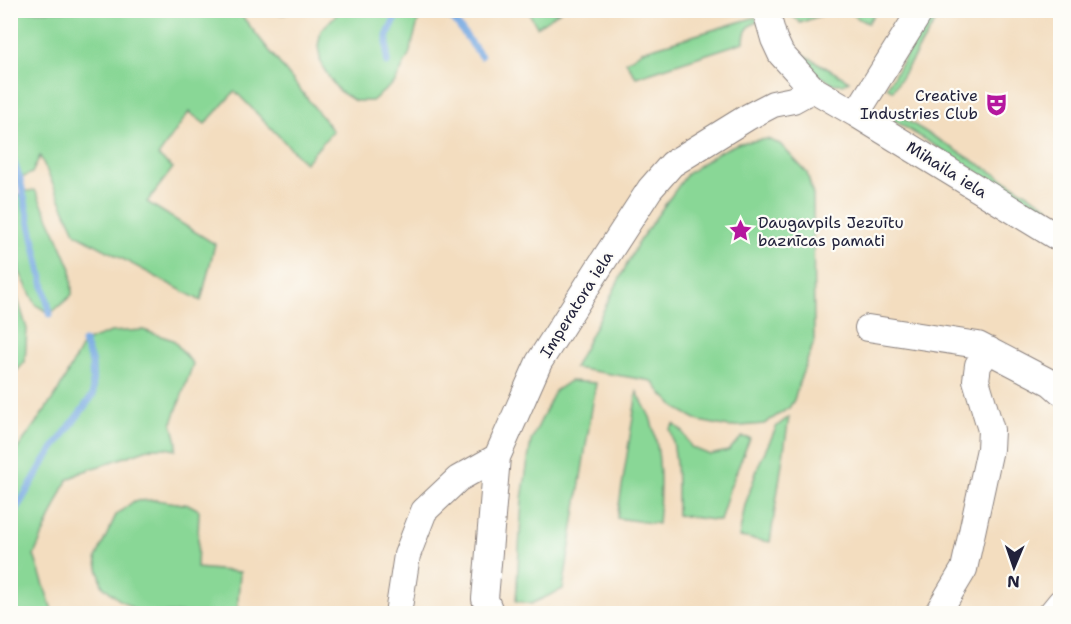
<svg xmlns="http://www.w3.org/2000/svg" width="1071" height="624" font-family="'Shantell Sans',sans-serif">
<style>
.green{fill:#89d796;stroke:#567c68;stroke-width:1.5}
.lines{fill:none;stroke-linecap:round;stroke-linejoin:round}
.stream{stroke:#75a8e1;stroke-width:7}
.minor-casing{stroke:#8a807d;stroke-width:28}
.minor{stroke:#fff;stroke-width:26}
.labels{text-anchor:middle;stroke-width:4.5;stroke-linejoin:round;paint-order:stroke}
.poi-label{font-size:16px;fill:#22223b;stroke:#fdfcf7;text-anchor:end}
.street-label{font-size:16px;fill:#22223b;stroke:#fdfcf7}
</style>
<rect width="100%" height="100%" fill="#fdfcf7"/>
<filter id="ink" filterUnits="userSpaceOnUse"><feTurbulence type="fractalNoise" baseFrequency=".0167" numOctaves="2"/><feDisplacementMap in="SourceGraphic" scale="12" xChannelSelector="R" yChannelSelector="G"/><feConvolveMatrix kernelMatrix="1 2 1 2 8 2 1 2 1" color-interpolation-filters="sRGB"/></filter>
<filter id="wash" filterUnits="userSpaceOnUse"><feTurbulence type="fractalNoise" baseFrequency=".008" numOctaves="4" result="noise"/><feDisplacementMap in="SourceGraphic" scale="24" xChannelSelector="R" yChannelSelector="G"/><feGaussianBlur stdDeviation="1.35" result="paint"/><feColorMatrix in="noise" values="0 0 0 0 0 0 0 0 0 0 0 0 0 0 0 0 0 1.4 0 .05"/><feComposite in="paint" operator="in"/></filter>
<g filter="url(#wash)">
<rect width="100%" height="100%" fill="#f3ddbf"/>
<!-- green -->
<path class="green" d="M 10,11 L 289,11 L 285,14 L 238,11 L 333,131 L 305,163 L 235,91 L 205,124 L 189,112 L 158,156 L 173,168 L 147,202 L 215,244 L 201,301 L 76,234 L 40,156 L 32,173 L 11,183 Z
M 340,11 L 421,11 L 409,55 L 395,82 L 372,101 L 355,101 L 339,91 L 330,79 L 321,64 L 318,46 L 321,30 Z
M 528,11 L 560,11 L 537,27 Z
M 778,11 L 832,11 L 800,23 C 794,16 789,13 779,15 Z
M 848,11 L 876,11 L 868,23 L 861,20 Z
M 933,11 L 942,11 L 893,91 L 887,87 Z
M 756,17 L 757,22 C 748,25 744,32 744,42 L 636,77 L 626,62 L 642,51 Z
M 801,53 L 849,81 L 843,84 L 834,84 L 804,67 L 794,55 Z
M 893,112 L 1048,206 L 1052,213 L 1050,217 L 890,118 Z
M 767,139 L 780,144 L 807,173 L 813,195 L 814,342 L 801,377 L 794,400 L 789,408 L 764,424 L 729,427 L 699,421 L 676,408 L 663,395 L 652,381 L 574,368 L 639,241 L 687,174 L 719,152 L 739,143 Z
M 35,190 L 54,229 L 71,269 L 72,295 L 50,314 L 36,305 L 19,271 L 13,199 L 22,192 Z
M 11,277 L 27,329 L 25,362 L 11,377 Z
M 143,330 L 173,340 L 193,364 L 172,423 L 177,442 L 176,450 L 166,448 L 151,448 L 82,472 L 67,480 L 34,555 L 53,613 L 11,613 L 11,458 L 57,393 L 84,342 L 111,332 Z
M 570,381 L 596,383 L 563,589 L 531,604 L 516,601 L 522,499 L 531,441 L 555,391 Z
M 637,392 C 641,400 646,409 650,417 C 662,453 661,487 658,524 L 617,518 Z
M 789,417 L 770,542 L 739,537 L 745,505 L 759,464 L 777,426 Z
M 674,424 L 683,432 L 691,447 L 710,455 L 728,451 L 742,437 L 750,438 L 729,490 L 720,521 L 677,515 C 677,485 678,458 670,429 Z
M 156,500 L 190,505 L 199,510 L 197,568 L 240,572 L 237,613 L 140,613 L 118,599 L 102,585 L 96,558 L 116,515 L 134,501 Z"/>
<g class="lines">
<!-- stream -->
<path class="stream" d="M 437,10 L 454,20 L 481,56
M 387,63 L 387,36 L 395,19 L 398,10
M 10,153 L 20,179 L 50,314
M 10,520 L 45,460 L 93,395 L 92,363 L 84,342"/>
</g>
</g>
<g filter="url(#ink)">
<g class="lines">
<defs>
<path id="minor" d="M 768,18 L 774,39 L 781,54 L 813,89 L 856,114 L 1060,239
M 856,114 L 921,10
M 868,328 L 978,345 L 1051,383 L 1060,391
M 398,614 L 407,555 L 424,511 L 458,479 L 497,457
M 491,614 L 485,599 L 497,457 L 539,362 L 600,266 L 650,189 L 672,164 L 748,117 L 773,104 L 793,100 L 813,89
M 937,614 L 964,569 L 990,449 L 991,430 L 976,380 L 978,365 L 989,350
M 1051,614 L 1060,603"/>
</defs>
<!-- minor casing -->
<use href="#minor" class="minor-casing"/>
<!-- minor -->
<use href="#minor" class="minor"/>
</g>
</g>
<!-- icons -->
<defs>
<symbol id="theatre-bare" viewBox="-9 -9 18 18"><path d="M-5-5.5Q0-4 5-5.5V0Q5 5 0 6Q-5 5-5 0ZM-3.3-2.5H-1v1.5H-3.3ZM1-2.5H3.3v1.5H1ZM-2.8 1Q0 5.5 2.8 1Z" fill="#b5179e" stroke="#fdfcf7" stroke-width="2.5" paint-order="stroke"/></symbol>
<symbol id="sight-bare" viewBox="-9 -9 18 18"><path d="M0-6L1.8-2.2L6-1.7L2.9 1.2L3.7 5.4L0 3.3L-3.7 5.4L-2.9 1.2L-6-1.7L-1.8-2.2Z" fill="#b5179e" stroke="#fdfcf7" stroke-width="2.5" paint-order="stroke"/></symbol>
</defs>
<g fill-rule="evenodd">
<use href="#theatre-bare" x="980" y="88" width="33" height="33"/>
<use href="#sight-bare" x="724" y="214" width="33" height="33"/>
</g>
<g class="labels">
<!-- poi labels -->
<g class="poi-label">
<text x="978" y="101">Creative<tspan x="978" dy="18">Industries Club</tspan></text>
<text x="758" y="228" text-anchor="start">Daugavpils Jezuītu<tspan x="758" dy="18">baznīcas pamati</tspan></text>
</g>
<!-- street labels -->
<g class="street-label">
<text transform="translate(947 169) rotate(32)" y="6">Mihaila iela</text>
<text transform="translate(576 304) rotate(-58)" y="6">Imperatora iela</text>
</g>
</g>
<!-- margin -->
<rect width="1071" height="624" fill="none" stroke="#fdfcf7" stroke-width="36"/>
<!-- north arrow -->
<g transform="translate(1014 567) rotate(182)" stroke="#fdfcf7" stroke-width="4.5" paint-order="stroke">
<path d="M0-4.5L10 22L0 15L-10 22Z" fill="#22223b"/>
<text y="-9" font-size="16" font-weight="bold" text-anchor="middle" fill="#22223b">N</text>
</g>
</svg>
